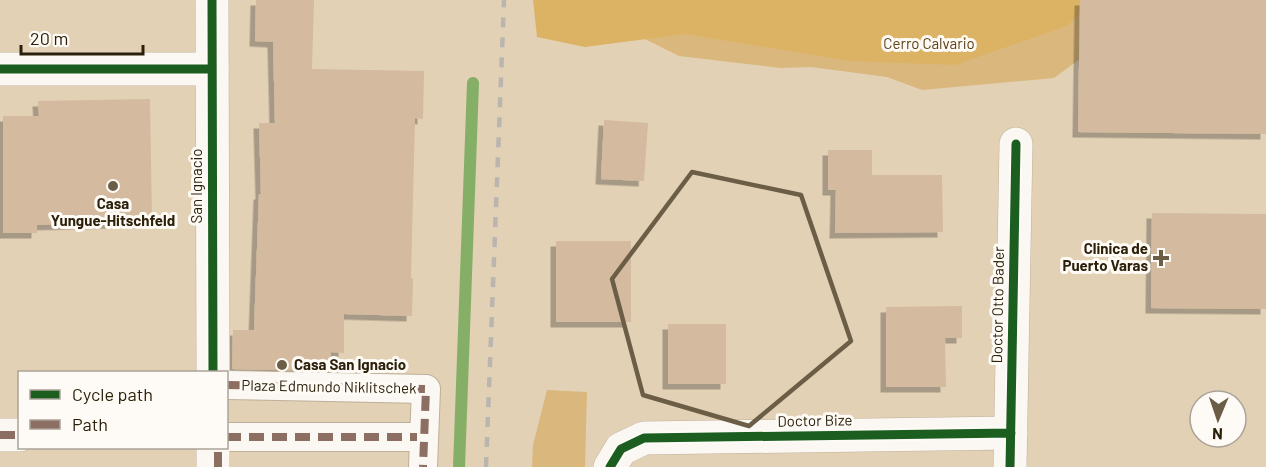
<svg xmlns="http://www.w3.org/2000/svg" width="1266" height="467" font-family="Barlow,sans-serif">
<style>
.green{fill:#dab77d}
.forest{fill:#dcb364}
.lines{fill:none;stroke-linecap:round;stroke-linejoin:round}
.stream{stroke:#85af67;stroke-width:12}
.building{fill:#d4ba9e;filter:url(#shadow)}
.pedestrian-casing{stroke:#beaf99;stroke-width:30}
.minor-casing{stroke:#beaf99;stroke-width:34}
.tertiary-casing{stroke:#beaf99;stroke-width:34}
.pedestrian{stroke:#fbf8f4;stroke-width:28}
.minor{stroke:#fbf8f4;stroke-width:33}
.tertiary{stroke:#fbf8f4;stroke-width:33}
.rail{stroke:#bab6af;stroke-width:4.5;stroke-dasharray:10 10;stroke-linecap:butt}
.quiet{stroke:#8d6e63;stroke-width:8;stroke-dasharray:15 8;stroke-linecap:butt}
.cycleway-casing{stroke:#fefbf6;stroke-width:13}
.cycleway{stroke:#1b5e20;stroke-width:9}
.marked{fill:none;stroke:#6c5e46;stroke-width:4.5;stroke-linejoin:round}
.poi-dot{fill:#6c5e46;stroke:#fefbf6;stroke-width:2}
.labels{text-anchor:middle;stroke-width:6;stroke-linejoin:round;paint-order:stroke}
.park-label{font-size:15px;fill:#5c4216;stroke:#fefbf6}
.street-label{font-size:15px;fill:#2c200b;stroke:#fefbf6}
.poi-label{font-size:15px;font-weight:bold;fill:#2c200b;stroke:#fefbf6}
</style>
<defs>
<filter id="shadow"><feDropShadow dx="-5.5" dy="5.5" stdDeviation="0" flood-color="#0004"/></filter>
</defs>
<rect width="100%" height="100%" fill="#e3d1b5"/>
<!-- green -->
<path class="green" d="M 1122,0 L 1084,56 L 1054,78 L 922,90 L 887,77 L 811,67 L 780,68 L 679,56 L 639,36 Z
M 547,390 L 587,392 L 585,467 L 532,467 L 533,445 Z"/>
<!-- forest -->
<path class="forest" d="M 533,0 L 1094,0 L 1067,26 L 955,65 L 850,61 L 685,34 L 585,47 L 537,37 Z"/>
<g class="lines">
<!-- stream -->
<path class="stream" d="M 459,467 L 473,83"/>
</g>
<!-- building -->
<path class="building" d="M 256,0 L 314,0 L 312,69 L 424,71 L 423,119 L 415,118 L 411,278 L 413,279 L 412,316 L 344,314 L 344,353 L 331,352 L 331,371 L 232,369 L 233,330 L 254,330 L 259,194 L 261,194 L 259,123 L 275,123 L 273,42 L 255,41 Z
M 1080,0 L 1266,0 L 1266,134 L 1078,132 Z
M 150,99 L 152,222 L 37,225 L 37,233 L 3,233 L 3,116 L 39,116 L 38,101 Z
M 604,120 L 648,123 L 644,181 L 601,179 Z
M 828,150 L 872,150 L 872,175 L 942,175 L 943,232 L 835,233 L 836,190 L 828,190 Z
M 1152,213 L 1266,214 L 1266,309 L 1151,308 Z
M 556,241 L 631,241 L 631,322 L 556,322 Z
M 962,306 L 962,338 L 945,338 L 946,387 L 886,387 L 886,307 Z
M 668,324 L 726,324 L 726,384 L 668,384 Z"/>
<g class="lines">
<defs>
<path id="pedestrian" d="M 226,385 L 426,389 L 423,467
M 226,437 L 417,437"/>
<path id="minor" d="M 0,69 L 212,69
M 0,435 L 20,435
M 610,467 L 621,449 L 644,438 L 1011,433
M 1010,467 L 1016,144"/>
<path id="tertiary" d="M 212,0 L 213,372
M 213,448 L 213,467"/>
</defs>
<!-- pedestrian casing -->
<use href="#pedestrian" class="pedestrian-casing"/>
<!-- minor casing -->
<use href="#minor" class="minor-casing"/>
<!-- tertiary casing -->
<use href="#tertiary" class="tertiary-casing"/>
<!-- pedestrian -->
<use href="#pedestrian" class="pedestrian"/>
<!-- minor -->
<use href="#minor" class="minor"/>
<!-- tertiary -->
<use href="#tertiary" class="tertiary"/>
<!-- rail -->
<path class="rail" d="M 486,467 L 504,0"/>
<!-- quiet -->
<path class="quiet" d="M 226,385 L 426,389 L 423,467
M 0,435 L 20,435
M 226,437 L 417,437
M 218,467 L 218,448"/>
<defs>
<path id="cycleway" d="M 212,0 L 213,372
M 0,69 L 212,69
M 610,467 L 621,449 L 644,438 L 1011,433
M 1010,467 L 1016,144"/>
</defs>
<!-- cycleway casing -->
<use href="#cycleway" class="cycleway-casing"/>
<!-- cycleway -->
<use href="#cycleway" class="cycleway"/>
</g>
<!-- marked area -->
<path class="marked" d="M 692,172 L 801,195 L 851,341 L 749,426 L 643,395 L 612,279 Z"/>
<!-- markers -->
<g class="poi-dot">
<circle cx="113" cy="186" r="6"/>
<path d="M1158 249h6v6h6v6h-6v6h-6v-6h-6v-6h6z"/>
<circle cx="282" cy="365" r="6"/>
</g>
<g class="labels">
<!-- park labels -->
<g class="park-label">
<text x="929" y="49">Cerro Calvario</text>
</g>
<!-- street labels -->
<g class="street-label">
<text transform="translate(197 186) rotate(-90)" y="5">San Ignacio</text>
<text transform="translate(998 305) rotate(-89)" y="5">Doctor Otto Bader</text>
<text transform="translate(329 387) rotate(1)" y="5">Plaza Edmundo Niklitschek</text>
<text transform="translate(815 421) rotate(-1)" y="5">Doctor Bize</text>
</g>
<!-- poi labels -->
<g class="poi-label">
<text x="113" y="209">Casa<tspan x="113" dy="17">Yungue-Hitschfeld</tspan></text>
<text x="1148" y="254" text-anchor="end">Clinica de<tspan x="1148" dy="17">Puerto Varas</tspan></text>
<text x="294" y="370" text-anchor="start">Casa San Ignacio</text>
</g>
</g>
<!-- legend -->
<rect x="18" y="371" width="210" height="78" fill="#fefbf6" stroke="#aaa398" stroke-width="1.5"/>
<rect x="30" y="390" width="30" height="9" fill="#1b5e20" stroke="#aaa398" stroke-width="1.5"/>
<text x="72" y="401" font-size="18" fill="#2c200b">Cycle path</text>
<rect x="30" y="420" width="30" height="9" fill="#8d6e63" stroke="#aaa398" stroke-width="1.5"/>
<text x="72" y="431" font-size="18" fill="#2c200b">Path</text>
<!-- north arrow -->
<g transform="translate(1218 419) rotate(182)"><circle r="28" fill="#fefbf6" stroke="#aaa398" stroke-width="1.5"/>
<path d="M0-4.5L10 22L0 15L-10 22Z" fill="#6c5e46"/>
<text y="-9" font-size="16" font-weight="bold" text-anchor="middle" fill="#2c200b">N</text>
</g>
<!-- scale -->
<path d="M21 45v9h122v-9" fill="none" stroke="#2c200b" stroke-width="3"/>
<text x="30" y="45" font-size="18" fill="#2c200b" stroke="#fefbf6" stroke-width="4.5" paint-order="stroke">20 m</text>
</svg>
